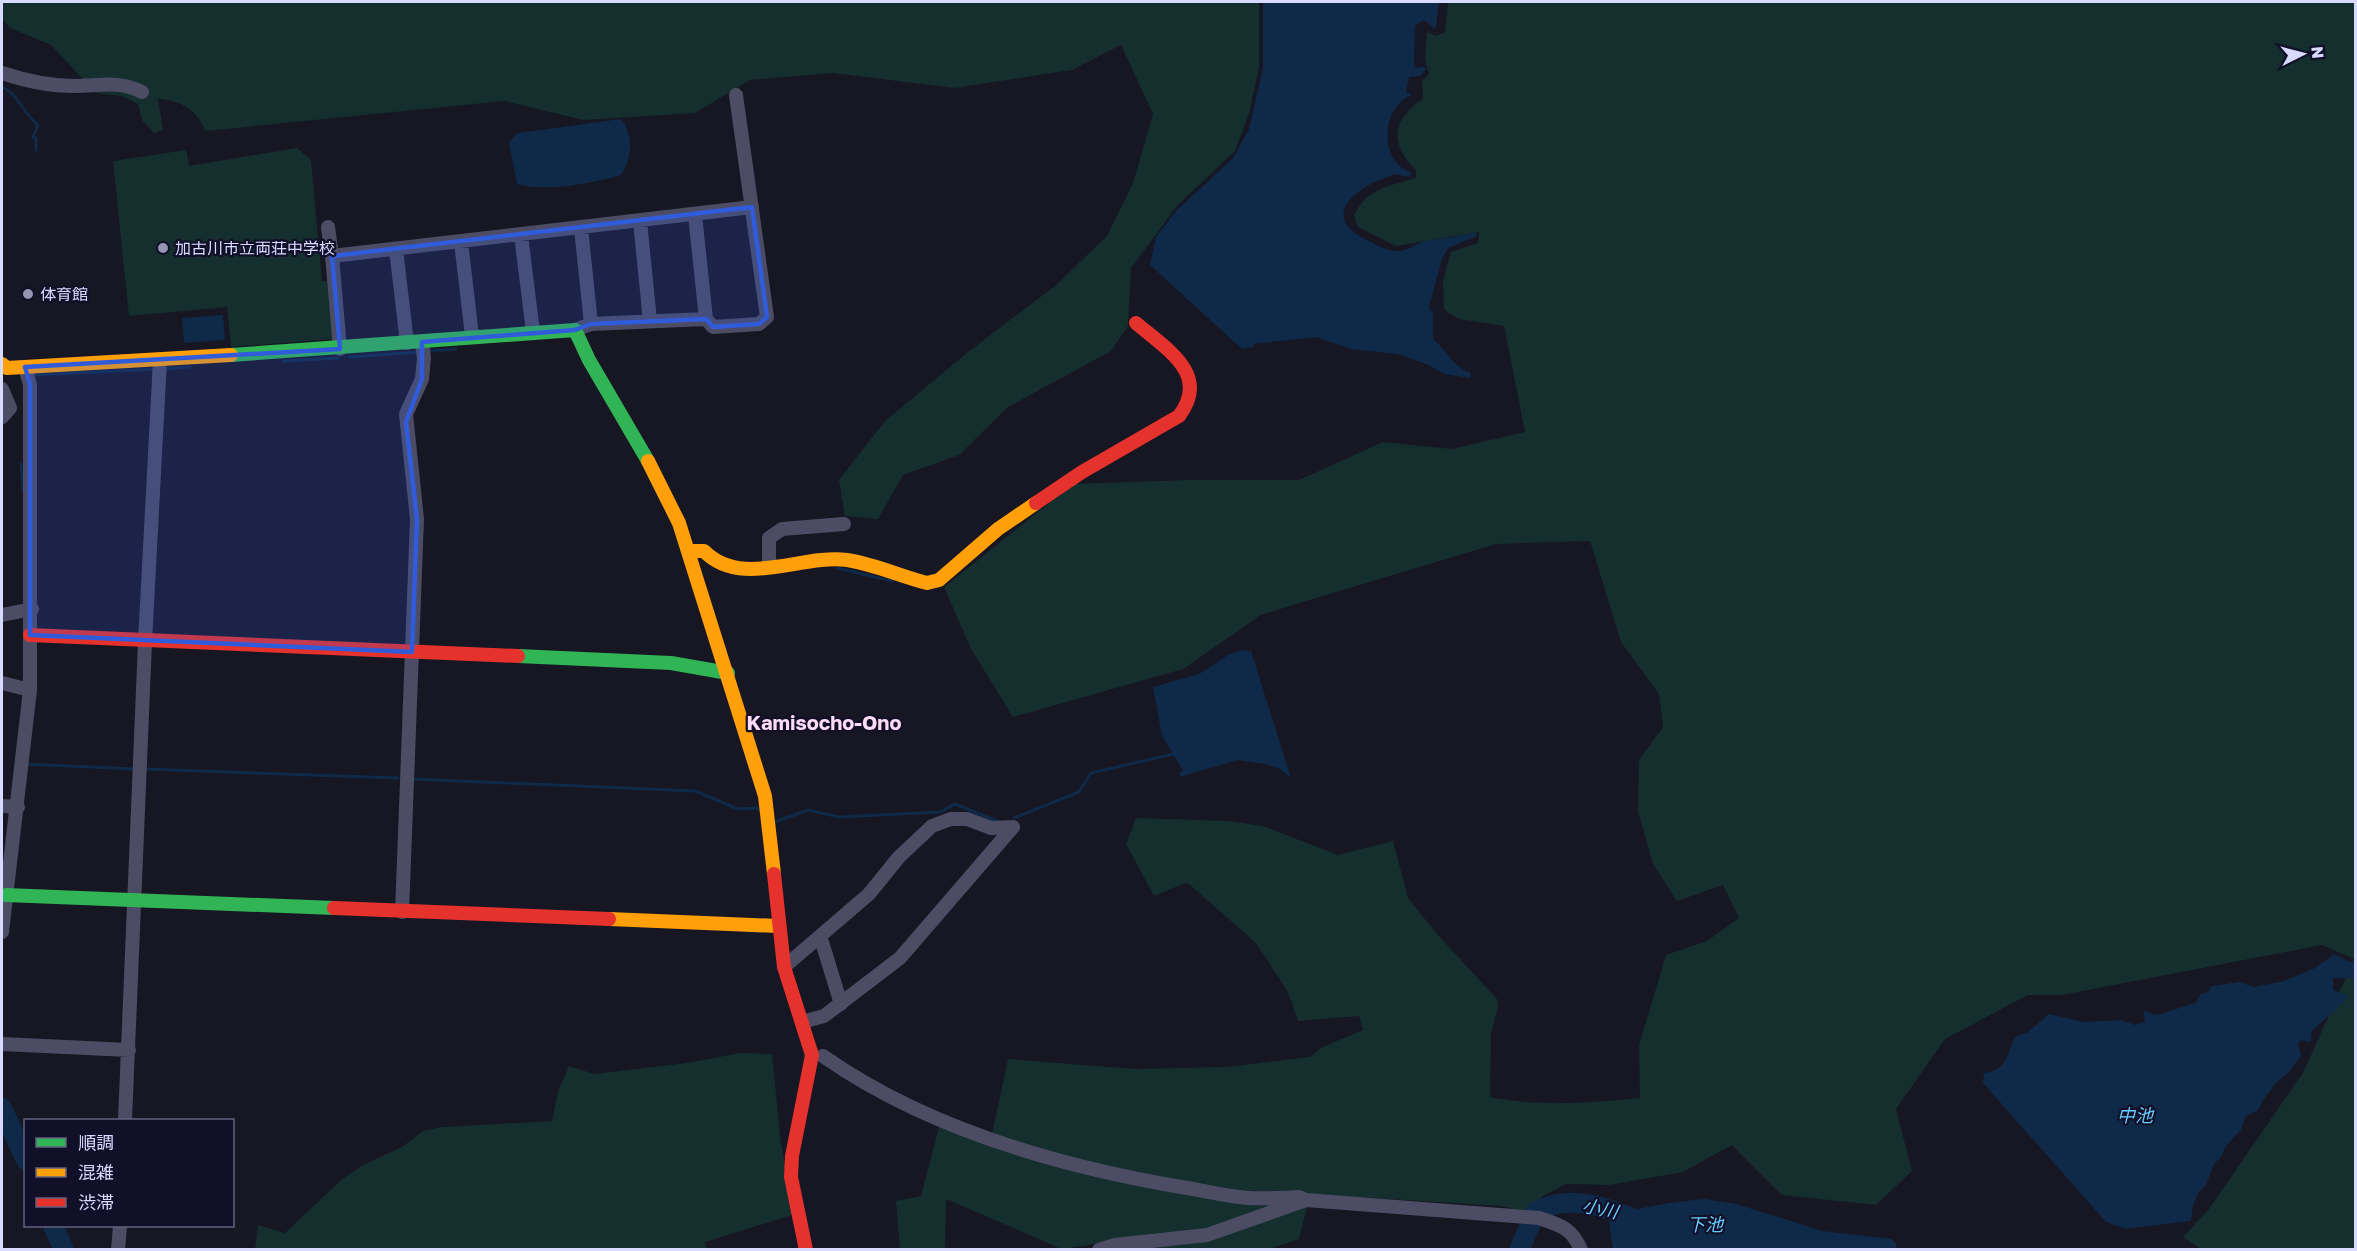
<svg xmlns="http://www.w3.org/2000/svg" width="2357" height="1251" font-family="'Golos Text','Noto Sans JP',sans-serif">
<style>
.green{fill:#142f2d}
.water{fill:#0e2a48}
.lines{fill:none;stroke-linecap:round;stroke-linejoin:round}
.stream{stroke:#0e2a48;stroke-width:3}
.river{stroke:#0e2a48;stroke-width:20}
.street{stroke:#4c4d64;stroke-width:14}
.fast{stroke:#30b455;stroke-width:14}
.slow{stroke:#ff9f0a;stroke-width:14}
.jam{stroke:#e5322d;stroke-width:14}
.marked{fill:#305cdc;fill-opacity:0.2;stroke:#305cdc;stroke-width:4.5;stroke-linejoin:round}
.poi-dot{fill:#9595b2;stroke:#121029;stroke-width:2}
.labels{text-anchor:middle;stroke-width:4.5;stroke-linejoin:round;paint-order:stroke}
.poi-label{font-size:16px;fill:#d9daff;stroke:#121029;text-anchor:start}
.water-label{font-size:18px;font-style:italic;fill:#67ccfe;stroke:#121029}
.quarter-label{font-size:20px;font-weight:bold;fill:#ffdbf6;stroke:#121029}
</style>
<rect width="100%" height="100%" fill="#171623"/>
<!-- green -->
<path class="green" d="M 2,2 L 1259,2 L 1259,67 L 1250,110 L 1235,151 L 1177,206 L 1131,268 L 1128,326 L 1111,351 L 1008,407 L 959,455 L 903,475 L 878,519 L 845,516 L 839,480 L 885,421 L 968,352 L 1055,286 L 1107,236 L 1133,183 L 1153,114 L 1121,45 L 1072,70 L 954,88 L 833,73 L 750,80 L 695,113 L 583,120 L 505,101 L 205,131 C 198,110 180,100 158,99 L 163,130 L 154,133 L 142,120 L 138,104 L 122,96 L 96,93 L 51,45 L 10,28 L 2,19 Z
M 1448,2 L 2355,2 L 2355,1249 L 2201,1249 L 2183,1237 L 2209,1209 L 2304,1071 L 2354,959 L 2322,945 L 2062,995 L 2028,995 L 1945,1039 L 1896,1109 L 1912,1171 L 1876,1205 L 1782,1195 L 1732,1145 L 1683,1172 L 1609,1185 L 1566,1184 L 1543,1196 L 1529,1212 L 1501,1206 L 1310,1194 L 1299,1239 L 1270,1249 L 1098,1250 L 1096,1244 L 1062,1249 L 946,1199 L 945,1249 L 900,1249 L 896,1201 L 921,1196 L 941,1119 L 991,1139 L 1008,1059 L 1135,1069 L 1227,1067 L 1310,1057 L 1321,1048 L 1363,1030 L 1359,1016 L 1298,1021 L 1288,992 L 1256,943 L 1189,884 L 1185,883 L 1154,896 L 1126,844 L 1136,818 L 1229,821 L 1263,826 L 1338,855 L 1393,841 L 1408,898 L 1437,934 L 1497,999 L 1498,1007 L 1491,1033 L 1490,1097 C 1541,1107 1588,1103 1640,1098 L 1639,1045 L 1666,955 L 1707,941 L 1739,918 L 1723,885 L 1677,901 L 1653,864 L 1638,811 L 1639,760 L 1663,727 L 1659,694 L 1621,642 L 1590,541 L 1496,544 L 1306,601 L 1261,615 L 1183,669 L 1013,717 L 971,649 L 944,587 L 1073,484 L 1189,480 L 1299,480 L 1383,442 L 1452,449 L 1525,432 L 1504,326 L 1459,319 L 1444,310 L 1443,280 L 1451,252 L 1478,243 L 1479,232 L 1396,246 L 1358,227 L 1354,216 C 1365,189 1389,186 1416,178 L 1416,170 C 1388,142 1393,120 1423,98 L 1422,81 L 1429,74 L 1425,59 L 1427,31 L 1435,36 L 1445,32 Z
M 297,148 L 311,160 L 322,281 L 327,281 L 333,339 L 231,347 L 227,307 L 129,316 L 113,161 L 186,150 L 189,166 Z
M 740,1053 L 772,1054 L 781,1144 L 795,1214 L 705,1242 L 707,1249 L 255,1250 L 258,1225 L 285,1233 L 341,1180 L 363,1165 L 402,1147 L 423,1131 L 442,1127 L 552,1121 L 558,1092 L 569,1066 L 594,1074 L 687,1063 Z"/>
<!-- water -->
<path class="water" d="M 1263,2 L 1439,2 L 1436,27 L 1435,29 L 1424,20 L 1415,26 L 1414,63 L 1416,68 L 1424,67 L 1426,69 L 1420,76 L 1409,77 L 1406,92 L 1412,95 C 1381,106 1378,162 1411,172 L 1411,176 C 1404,178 1400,173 1393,175 C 1362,184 1316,214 1365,239 C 1375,244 1387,252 1400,251 C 1409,250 1417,243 1425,241 C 1442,238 1459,237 1476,232 L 1477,236 L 1448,248 L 1442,259 L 1429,307 L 1433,314 L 1433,339 C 1448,351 1453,367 1471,373 L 1470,378 L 1444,374 L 1429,365 L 1397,354 L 1352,349 L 1316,337 L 1253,344 L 1253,347 L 1242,349 L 1150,265 L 1156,237 L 1176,211 L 1233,158 L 1249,129 L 1263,68 Z
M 621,119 C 634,135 632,159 621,175 C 592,183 546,193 517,184 L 509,143 L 517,133 Z
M 223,315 L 225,340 L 184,343 L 182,318 Z
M 1243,650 L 1251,651 L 1291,778 L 1280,769 L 1265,764 L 1238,760 L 1180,777 L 1179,773 L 1183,770 L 1162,736 L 1153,687 L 1199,674 L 1230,654 Z
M 2334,954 L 2350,962 L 2355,962 L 2355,978 L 2333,978 L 2333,990 L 2347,995 L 2348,998 L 2311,1032 L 2311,1042 L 2301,1040 L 2298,1043 L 2301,1056 L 2290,1071 L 2276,1083 L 2263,1100 L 2258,1110 L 2245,1117 L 2241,1130 L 2226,1146 L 2221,1157 L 2214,1164 L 2206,1185 L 2198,1193 L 2193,1206 L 2191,1221 L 2125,1229 L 2106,1222 L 1983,1083 L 1984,1073 C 2007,1070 2006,1056 2015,1037 L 2028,1032 L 2049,1014 L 2083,1022 L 2121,1020 L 2135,1025 L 2145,1022 L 2144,1011 L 2157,1015 L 2195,1003 L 2201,994 L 2208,992 L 2212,986 L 2239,982 L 2254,987 L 2284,981 L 2315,968 Z
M 1705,1199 L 1736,1204 L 1823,1231 L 1891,1239 L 1896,1243 L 1897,1249 L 1613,1249 L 1609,1221 C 1631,1206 1678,1202 1705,1199 Z"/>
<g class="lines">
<!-- stream -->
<path class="stream" d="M 2,87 C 18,94 23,113 38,125 L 33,137 L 36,138 L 36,150
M 427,351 L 456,349
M 349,357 L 420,352
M 283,361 L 339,358
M 163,369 L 190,367
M 35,375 L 157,369
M 21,464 L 23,492
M 837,568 L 892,581
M 25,764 L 135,769
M 144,769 L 398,778
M 412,779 L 695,791 L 738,809 L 757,808 L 760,810
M 1014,818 L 1079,792 L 1091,773 L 1178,753
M 775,822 L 808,810 L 839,817 L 940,812 L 955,804 L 999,822"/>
<!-- river -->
<path class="river" d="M 2,1108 L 26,1160
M 53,1226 L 64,1250
M 1519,1250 L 1536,1212 C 1569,1191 1616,1210 1648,1225"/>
<!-- street -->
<path class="street" d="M 2,73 C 26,81 48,86 74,86 C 99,86 119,80 142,92
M 695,215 L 706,319
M 640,221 L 650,321
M 328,227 L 332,256
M 581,228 L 591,324
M 521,235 L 533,332
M 461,242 L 472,336
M 396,249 L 407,343
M 575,330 L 591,324 L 706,319 L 713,327 L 759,324 L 767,317 L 736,95
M 340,349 L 332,256 L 752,207
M 2,389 L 10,408 L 2,417
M 769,566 L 769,538 L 782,529 L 844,524
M 2,615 L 32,609
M 2,683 L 30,690
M 2,806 L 18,807
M 402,912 L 417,519 L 406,414 L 422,379 L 424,358 L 422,342
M 2,932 L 30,690 L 30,385 L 25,367
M 822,942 L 841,1004
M 784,967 L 869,894 L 899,857 L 932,826 L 951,819 L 967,819 L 991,828 L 1013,827
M 802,1022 L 824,1016 L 900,958 L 1013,827
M 2,1044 L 129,1050
M 823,1056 C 927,1129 1057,1166 1181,1187 C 1203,1190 1226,1197 1249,1198 C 1265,1199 1282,1198 1299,1197 L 1306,1200
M 125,1120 L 145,642 L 160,360
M 118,1250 L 120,1226
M 1099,1250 L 1115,1245 L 1207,1235 L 1306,1200 L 1539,1218 C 1560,1225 1572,1228 1581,1250"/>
<!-- fast -->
<path class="fast" d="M 231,355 L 575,330 L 589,360 L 648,461
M 518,656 L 671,663 L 728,673
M 6,895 L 334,908"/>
<!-- slow -->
<path class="slow" d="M 2,364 L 7,368 L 231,355
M 648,461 L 679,523 L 765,796 L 774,874
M 689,551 L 704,551 C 741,589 801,554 847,560 C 874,564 900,576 927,583 L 939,580 L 998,529 L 1036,503
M 609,919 L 778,926"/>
<!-- jam -->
<path class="jam" d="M 1036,503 L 1082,472 L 1179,416 C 1211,374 1166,349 1136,323
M 30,635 L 518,656
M 774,874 L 784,967 L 812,1055 L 792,1156 L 791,1177 L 806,1250
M 334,908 L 609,919"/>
</g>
<!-- marked area -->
<path class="marked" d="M 752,207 L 767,317 L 759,324 L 713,327 L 706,319 L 591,324 L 575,330 L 422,342 L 422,379 L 406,422 L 417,519 L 412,652 L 30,635 L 30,385 L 25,367 L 340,349 L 332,256 Z"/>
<!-- markers -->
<g class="poi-dot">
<circle cx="163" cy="248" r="6"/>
<circle cx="28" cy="294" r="6"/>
</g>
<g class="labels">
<!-- poi labels -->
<g class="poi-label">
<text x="175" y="254">加古川市立両荘中学校</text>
<text x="40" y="300">体育館</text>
</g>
<!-- water labels -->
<g class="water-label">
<text x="2135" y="1122">中池</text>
<text transform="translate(1600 1209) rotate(12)" y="6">小川</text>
<text x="1705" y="1231">下池</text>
</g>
<!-- quarter labels -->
<g class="quarter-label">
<text x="824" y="730">Kamisocho-Ono</text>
</g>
</g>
<!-- border -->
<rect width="2357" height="1251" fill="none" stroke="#d9daff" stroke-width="6"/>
<!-- legend -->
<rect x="24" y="1119" width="210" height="108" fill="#121029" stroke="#62617f" stroke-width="1.5"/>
<rect x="36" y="1138" width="30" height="9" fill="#30b455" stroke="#62617f" stroke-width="1.5"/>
<text x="78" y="1149" font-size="18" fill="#d9daff">順調</text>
<rect x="36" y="1168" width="30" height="9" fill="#ff9f0a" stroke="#62617f" stroke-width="1.5"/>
<text x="78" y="1179" font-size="18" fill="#d9daff">混雑</text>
<rect x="36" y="1198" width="30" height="9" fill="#e5322d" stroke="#62617f" stroke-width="1.5"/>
<text x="78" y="1209" font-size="18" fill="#d9daff">渋滞</text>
<!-- north arrow -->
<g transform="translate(2303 54) rotate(84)" stroke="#121029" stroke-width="4.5" paint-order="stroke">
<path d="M0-4.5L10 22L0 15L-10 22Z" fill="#d9daff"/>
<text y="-9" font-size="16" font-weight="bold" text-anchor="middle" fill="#d9daff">N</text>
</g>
</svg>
